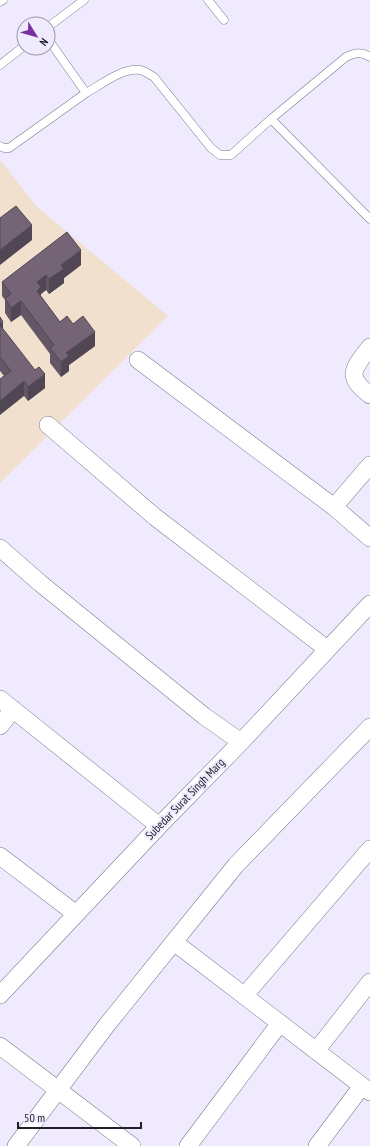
<svg xmlns="http://www.w3.org/2000/svg" width="370" height="1146" font-family="'PT Sans Narrow',sans-serif">
<style>
.education{fill:#f2e0cf}
.lines{fill:none;stroke-linecap:round;stroke-linejoin:round}
.lane-casing{stroke:#7d778d;stroke-width:9}
.street-casing{stroke:#7d778d;stroke-width:18}
.lane{stroke:#fff;stroke-width:8}
.street{stroke:#fff;stroke-width:17}
.wall{fill:#645665}
.shaded-wall{fill:#514653}
.building{fill:#746476;stroke:#514653}
.labels{text-anchor:middle;stroke-width:4;stroke-linejoin:round;paint-order:stroke}
.street-label{font-size:12px;fill:#211e27;stroke:#efeafd}
</style>
<rect width="100%" height="100%" fill="#efeafd"/>
<!-- education -->
<path class="education" d="M 0,160 L 37,207 L 168,316 L 0,483 Z"/>
<g class="lines">
<defs>
<path id="lane" d="M 208,0 L 224,20
M 0,2 L 3,0
M 48,27 L 84,0
M 0,65 L 24,46
M 86,93 C 101,85 121,68 140,70 C 145,71 150,75 154,77 L 211,148 L 220,155 L 231,155 L 271,119 L 346,57 C 354,53 361,51 370,57
M 271,119 L 370,219
M 0,146 L 4,148 L 9,148 L 86,93 L 48,39"/>
<path id="street" d="M 370,347 C 353,369 345,376 370,395
M 138,360 L 334,507 L 370,538
M 48,425 L 155,517 L 327,649
M 334,507 L 370,465
M 0,548 L 40,583 L 204,716 L 241,742
M 0,699 L 159,826
M 0,726 L 13,709
M 0,856 L 76,914
M 174,942 L 370,1092
M 0,995 L 159,826 L 241,742 L 370,604
M 244,996 L 370,849
M 0,1046 L 132,1146
M 316,1051 L 370,982
M 16,1146 L 106,1026 L 236,865 L 370,727
M 188,1146 L 280,1023
M 317,1146 L 362,1086"/>
</defs>
<!-- lane casing -->
<use href="#lane" class="lane-casing"/>
<!-- street casing -->
<use href="#street" class="street-casing"/>
<!-- lane -->
<use href="#lane" class="lane"/>
<!-- street -->
<use href="#street" class="street"/>
</g>
<!-- wall -->
<path class="wall" d="M 81,265 L 64,278 L 64,283 L 49,294 L 46,290 L 41,294 L 41,297 L 60,322 L 73,324 L 95,346 L 69,365 L 69,371 L 61,377 L 50,363 L 50,354 L 21,315 L 11,322 L 5,313 L 5,300 L 2,296 L 2,282 Z
M 0,317 L 3,330 L 45,388 L 28,401 L 24,396 L 4,376 L 0,371 Z"/>
<!-- shaded-wall -->
<path class="shaded-wall" d="M 32,225 L 32,240 L 0,265 L 0,250 Z
M 81,250 L 81,265 L 64,278 L 64,283 L 49,294 L 49,279 L 61,265 Z
M 46,275 L 46,290 L 41,294 L 41,302 L 37,291 L 37,282 Z
M 21,301 L 21,315 L 11,322 L 11,308 Z
M 3,322 L 3,336 L 0,339 L 0,324 Z
M 95,332 L 95,346 L 69,365 L 69,371 L 61,377 L 61,362 L 66,353 Z
M 45,374 L 45,388 L 28,401 L 28,387 Z
M 24,381 L 24,396 L 0,415 L 0,401 Z"/>
<!-- building -->
<path class="building" d="M 16,206 L 32,225 L 0,250 L 0,218 Z
M 67,232 L 81,250 L 61,265 L 64,269 L 49,279 L 46,275 L 37,282 L 41,287 L 37,291 L 60,322 L 67,316 L 73,324 L 83,316 L 95,332 L 66,353 L 69,356 L 61,362 L 50,348 L 54,345 L 21,301 L 11,308 L 5,298 L 11,294 L 2,282 Z
M 0,317 L 3,322 L 0,324 Z
M 0,325 L 35,370 L 39,367 L 45,374 L 28,387 L 24,381 L 0,401 L 0,379 L 11,371 L 0,357 Z"/>
<g class="labels">
<!-- street labels -->
<g class="street-label">
<text transform="translate(185 799) rotate(-46)" y="4">Subedar Surat Singh Marg</text>
</g>
</g>
<!-- north arrow -->
<g transform="translate(36 36) rotate(127)"><circle r="19" fill="#efeafd" stroke="#9d98a7"/>
<path d="M0-3L7 15L0 10L-7 15Z" fill="#7a30a2"/>
<text y="-6" font-size="11" font-weight="bold" text-anchor="middle" fill="#211e27">N</text>
</g>
<!-- scale -->
<path d="M18 1122v6h123v-6" fill="none" stroke="#211e27" stroke-width="2"/>
<text x="24" y="1122" font-size="12" fill="#211e27" stroke="#efeafd" stroke-width="3" paint-order="stroke">50 m</text>
</svg>
